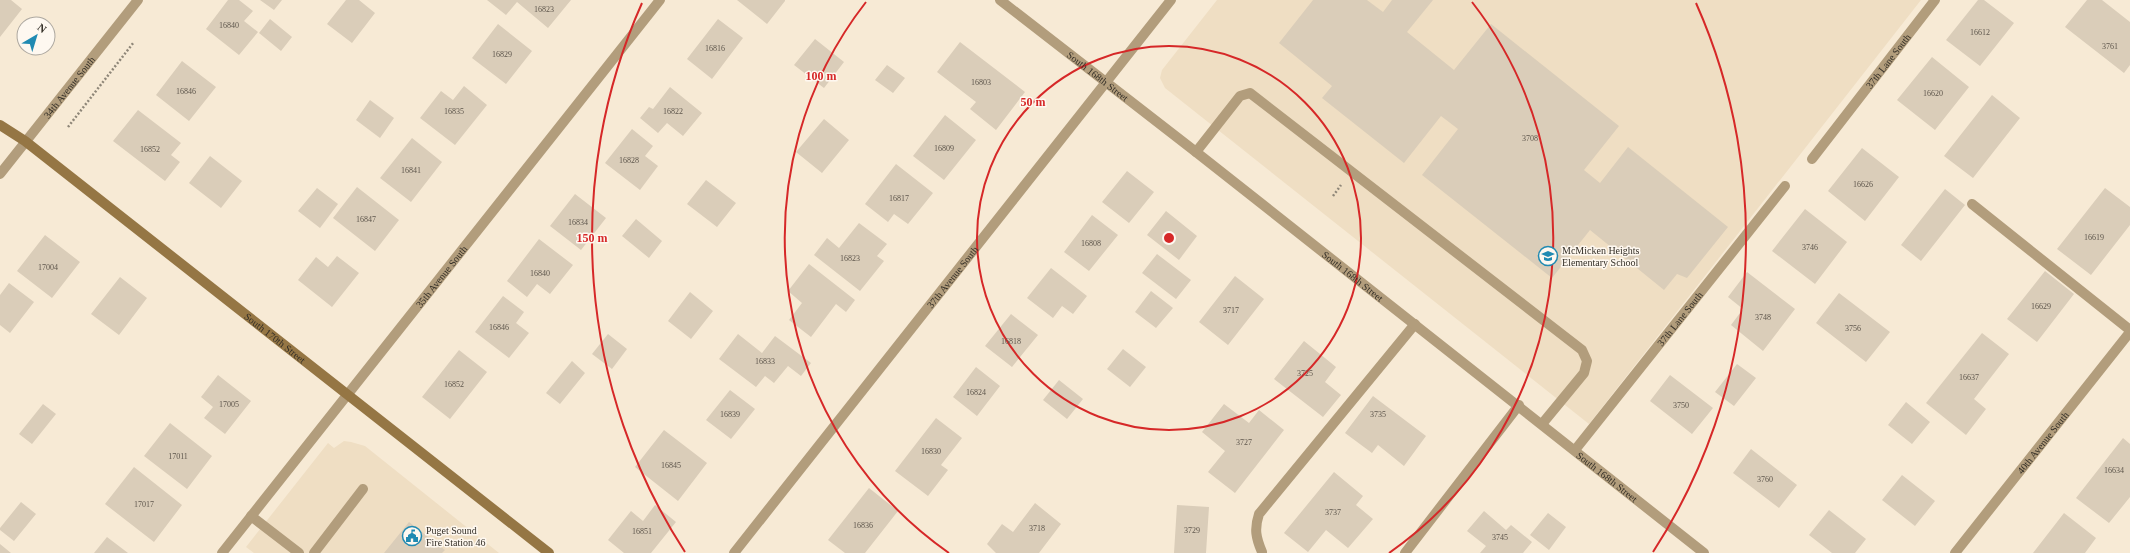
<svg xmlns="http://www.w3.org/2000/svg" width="2130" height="553" font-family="'Times New Roman',serif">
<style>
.built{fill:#efdec3}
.building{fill:#dacdb9}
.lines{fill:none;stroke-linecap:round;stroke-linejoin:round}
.path{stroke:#8e8678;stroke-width:2.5;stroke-dasharray:2 2;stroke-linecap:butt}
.lane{stroke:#b29d7c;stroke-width:10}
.street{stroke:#b29d7c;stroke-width:10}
.secondary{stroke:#957644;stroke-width:10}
.ring{fill:none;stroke:#d62828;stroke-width:2}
.labels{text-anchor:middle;stroke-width:3;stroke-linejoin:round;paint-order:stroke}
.number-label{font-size:8px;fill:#5e564c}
.street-label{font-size:10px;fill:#342f27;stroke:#fef8f0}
.poi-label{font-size:10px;fill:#342f27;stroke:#fef8f0;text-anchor:start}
.centre{fill:#d62828;stroke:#fef8f0;stroke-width:2}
.ring-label{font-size:12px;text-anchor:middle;font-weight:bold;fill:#d62828;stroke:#fef8f0;stroke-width:3;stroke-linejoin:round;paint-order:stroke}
</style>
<rect width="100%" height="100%" fill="#f7ead5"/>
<!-- built -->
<path class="built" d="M 1217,0 L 1921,0 L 1589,424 L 1165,88 L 1160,78 L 1162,70 Z
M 344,441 L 351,442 L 365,446 L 499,553 L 254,553 L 246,547 L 328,443 L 334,448 Z"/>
<!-- building -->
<path class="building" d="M 0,0 L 11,0 L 22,9 L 0,37 Z
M 228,0 L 239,0 L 253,11 L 244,21 L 258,32 L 239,55 L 206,29 Z
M 260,0 L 282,0 L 274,10 Z
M 346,0 L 359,0 L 375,13 L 352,43 L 327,24 Z
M 487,0 L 571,0 L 548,28 L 517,2 L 506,15 Z
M 737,0 L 785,0 L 785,1 L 767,24 Z
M 1313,0 L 1367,0 L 1383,12 L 1392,0 L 1433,0 L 1407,32 L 1454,70 L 1491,24 L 1619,126 L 1584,170 L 1600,183 L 1628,147 L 1728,227 L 1687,278 L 1677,274 L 1664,290 L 1590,230 L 1552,278 L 1422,175 L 1458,129 L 1441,116 L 1404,163 L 1322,98 L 1332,86 L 1279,43 Z
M 1978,0 L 1984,0 L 2014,23 L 1980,66 L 1946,40 Z
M 2087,0 L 2102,0 L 2130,22 L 2130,65 L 2124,73 L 2065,27 Z
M 270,19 L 292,37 L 281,51 L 259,33 Z
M 718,19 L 743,38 L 712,79 L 687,59 Z
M 498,24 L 532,51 L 506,84 L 472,58 Z
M 815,39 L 844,62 L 824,88 L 794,65 Z
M 960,42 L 1025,92 L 996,130 L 970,109 L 976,102 L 937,72 Z
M 1932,57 L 1969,87 L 1935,130 L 1897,100 Z
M 182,61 L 216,87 L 189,121 L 156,95 Z
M 887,65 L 905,78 L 893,93 L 875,80 Z
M 464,86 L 487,105 L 455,145 L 420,118 L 441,91 L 453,100 Z
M 670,87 L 702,113 L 683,136 L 667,123 L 658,133 L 640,118 L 649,107 L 653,109 Z
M 1992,95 L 2020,118 L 1973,178 L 1944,156 Z
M 370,100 L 394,118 L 380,138 L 356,120 Z
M 138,110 L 181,143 L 171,155 L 180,162 L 165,181 L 113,141 Z
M 945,115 L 976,140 L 944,180 L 913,156 Z
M 824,119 L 849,140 L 822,173 L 796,152 Z
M 632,129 L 653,146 L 645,156 L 658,166 L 640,190 L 605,163 Z
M 412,138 L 442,162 L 411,202 L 380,178 Z
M 1862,148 L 1899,177 L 1865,221 L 1828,191 Z
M 210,156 L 242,181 L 221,208 L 189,183 Z
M 896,164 L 933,193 L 908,224 L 894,214 L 888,222 L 865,204 Z
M 1127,171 L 1154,192 L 1129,223 L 1102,202 Z
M 706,180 L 736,203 L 717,227 L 687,204 Z
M 357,187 L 399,220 L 375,251 L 333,218 Z
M 317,188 L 338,204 L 320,228 L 298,211 Z
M 2105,188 L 2130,207 L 2130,225 L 2091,275 L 2057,249 Z
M 1945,189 L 1965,205 L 1921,261 L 1901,245 Z
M 575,194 L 606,218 L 581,250 L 550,226 Z
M 1805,209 L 1847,242 L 1815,284 L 1772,251 Z
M 1166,211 L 1197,236 L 1179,260 L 1147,235 Z
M 1092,215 L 1118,235 L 1089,271 L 1064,252 Z
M 636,219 L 662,241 L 649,258 L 622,236 Z
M 859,223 L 887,244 L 877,256 L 884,261 L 860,291 L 814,255 L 827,238 L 839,248 Z
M 45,235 L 80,262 L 52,298 L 17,271 Z
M 539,239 L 573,265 L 550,294 L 537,284 L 527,297 L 507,281 Z
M 1157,254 L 1191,280 L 1176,299 L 1142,273 Z
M 337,256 L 359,273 L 332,307 L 298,280 L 316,257 L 328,267 Z
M 809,264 L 855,300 L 846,312 L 836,304 L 811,337 L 789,320 L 802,303 L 788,291 Z
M 1051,268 L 1087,296 L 1073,314 L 1062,306 L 1053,318 L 1027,298 Z
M 2045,271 L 2074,294 L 2037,342 L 2007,319 Z
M 1747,272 L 1795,309 L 1763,351 L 1731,325 L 1743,309 L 1728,297 Z
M 1235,276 L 1264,299 L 1228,345 L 1199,322 Z
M 120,277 L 147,298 L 119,335 L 91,314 Z
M 9,283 L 34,302 L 10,333 L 0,325 L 0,295 Z
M 1151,291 L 1173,308 L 1156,328 L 1135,312 Z
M 690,292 L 713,311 L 691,339 L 668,321 Z
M 1839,293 L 1890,332 L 1866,362 L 1816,323 Z
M 503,296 L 524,312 L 516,323 L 529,333 L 509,358 L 475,332 Z
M 1011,314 L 1038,335 L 1012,367 L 985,346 Z
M 1982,333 L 2009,354 L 1974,399 L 1986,409 L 1966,435 L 1926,403 Z
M 608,334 L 627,349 L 612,369 L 592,354 Z
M 738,334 L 762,353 L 775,336 L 811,363 L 801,376 L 788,366 L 774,383 L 765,376 L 756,387 L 719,359 Z
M 1304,341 L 1336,367 L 1325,382 L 1341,395 L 1323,417 L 1274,379 Z
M 1123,349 L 1146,367 L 1130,387 L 1107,369 Z
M 459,350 L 487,372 L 450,419 L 422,397 Z
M 572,361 L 585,373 L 560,404 L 546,393 Z
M 1737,364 L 1756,378 L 1734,406 L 1715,392 Z
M 976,367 L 1000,386 L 977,416 L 953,397 Z
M 218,375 L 251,401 L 225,434 L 204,418 L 213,407 L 201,397 Z
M 1670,375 L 1713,408 L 1692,434 L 1650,401 Z
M 1059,380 L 1083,399 L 1067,419 L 1043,400 Z
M 730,390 L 755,409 L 731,439 L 706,420 Z
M 1373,396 L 1426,436 L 1404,466 L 1378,445 L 1372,453 L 1345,433 Z
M 1906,402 L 1930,422 L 1912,444 L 1888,425 Z
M 43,404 L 56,414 L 32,444 L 19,434 Z
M 1224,404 L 1249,423 L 1259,410 L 1284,430 L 1235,493 L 1208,472 L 1225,451 L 1202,432 Z
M 936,418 L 962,438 L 941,465 L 948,470 L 928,496 L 895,471 Z
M 170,423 L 212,456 L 187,489 L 144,456 Z
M 664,430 L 707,463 L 678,501 L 635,467 Z
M 2123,438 L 2130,444 L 2130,497 L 2109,523 L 2076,498 Z
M 1751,449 L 1797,485 L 1779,508 L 1733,473 Z
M 134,467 L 182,505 L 154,542 L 105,504 Z
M 1334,472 L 1363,496 L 1356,505 L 1373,519 L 1348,548 L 1326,530 L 1308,552 L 1284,533 Z
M 1902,475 L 1935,501 L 1915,526 L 1882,500 Z
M 869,488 L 898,511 L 865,553 L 845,553 L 828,540 Z
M 21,502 L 36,514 L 14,541 L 0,530 L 0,528 Z
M 1035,503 L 1061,524 L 1039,553 L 996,553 L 987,544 L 1002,524 L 1013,532 Z
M 655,505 L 676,522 L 651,553 L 624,553 L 608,540 L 631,511 L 643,521 Z
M 1177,505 L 1209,507 L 1206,553 L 1174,553 Z
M 1829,510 L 1866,539 L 1855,553 L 1832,553 L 1809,535 Z
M 1484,511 L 1506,530 L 1511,525 L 1532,542 L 1523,553 L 1480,553 L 1486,546 L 1467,531 Z
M 1548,513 L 1566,527 L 1549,550 L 1530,535 Z
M 2064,513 L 2096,538 L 2085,553 L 2033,553 Z
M 409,522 L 445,550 L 442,553 L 384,553 Z
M 107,537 L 128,553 L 94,553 Z
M 0,544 L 11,553 L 0,553 Z"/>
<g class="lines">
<!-- path -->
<path class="path" d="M 68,127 L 134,42
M 1333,196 L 1341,185"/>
<!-- lane -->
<path class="lane" d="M 1196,152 L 1240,96 L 1250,93 L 1582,350 L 1587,361 L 1584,373 L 1542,424
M 1972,204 L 2130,330
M 251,516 L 299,553
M 1262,552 C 1256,538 1254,529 1259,514 L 1415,324
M 314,553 L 363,489"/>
<!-- street -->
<g class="street">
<path id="s1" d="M 1000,0 L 1196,152 L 1704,553"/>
<path id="s2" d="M 1812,159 L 1935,0"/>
<path id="s3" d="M 0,174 L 138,0"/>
<path id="s4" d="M 1575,450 L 1785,186"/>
<path id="s5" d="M 222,553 L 660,0"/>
<path id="s6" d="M 734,553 L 1171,0"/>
<path d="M 1405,553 L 1519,405"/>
<path id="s7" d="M 1955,553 L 2130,332"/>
</g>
<!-- secondary -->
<path class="secondary" id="s8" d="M 0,125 L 25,141 L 549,553"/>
</g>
<!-- distance rings -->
<g class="ring">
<circle cx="1169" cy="238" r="192"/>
<path d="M949 553A384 384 0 0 1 866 2M1472 2A384 384 0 0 1 1389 553"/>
<path d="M685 552A577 577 0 0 1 642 3M1696 3A577 577 0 0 1 1653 552"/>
</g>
<!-- icons -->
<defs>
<symbol id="school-ring" viewBox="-11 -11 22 22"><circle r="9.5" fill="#fef8f0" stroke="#208ab2" stroke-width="1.5"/><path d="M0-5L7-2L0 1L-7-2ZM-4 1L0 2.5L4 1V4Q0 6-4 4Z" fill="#208ab2"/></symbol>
<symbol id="civic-ring" viewBox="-11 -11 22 22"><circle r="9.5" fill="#fef8f0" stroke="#208ab2" stroke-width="1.5"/><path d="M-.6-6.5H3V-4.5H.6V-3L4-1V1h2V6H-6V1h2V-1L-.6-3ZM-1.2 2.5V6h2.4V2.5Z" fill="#208ab2"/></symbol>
</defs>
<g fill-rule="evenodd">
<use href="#school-ring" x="1537" y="245" width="22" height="22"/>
<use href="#civic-ring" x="401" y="525" width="22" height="22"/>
</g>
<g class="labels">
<!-- number labels -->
<g class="number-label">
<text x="544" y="12">16823</text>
<text x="229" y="28">16840</text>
<text x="1980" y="35">16612</text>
<text x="2110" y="49">3761</text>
<text x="715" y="51">16816</text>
<text x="502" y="57">16829</text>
<text x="981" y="85">16803</text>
<text x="186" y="94">16846</text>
<text x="1933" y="96">16620</text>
<text x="454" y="114">16835</text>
<text x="673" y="114">16822</text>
<text x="1530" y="141">3708</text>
<text x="944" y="151">16809</text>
<text x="150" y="152">16852</text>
<text x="629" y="163">16828</text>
<text x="411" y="173">16841</text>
<text x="1863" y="187">16626</text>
<text x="899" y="201">16817</text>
<text x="366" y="222">16847</text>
<text x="578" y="225">16834</text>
<text x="2094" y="240">16619</text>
<text x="1091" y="246">16808</text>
<text x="1810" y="250">3746</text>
<text x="850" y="261">16823</text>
<text x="48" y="270">17004</text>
<text x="540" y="276">16840</text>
<text x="2041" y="309">16629</text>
<text x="1231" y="313">3717</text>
<text x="1763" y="320">3748</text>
<text x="499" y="330">16846</text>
<text x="1853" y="331">3756</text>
<text x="1011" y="344">16818</text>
<text x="765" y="364">16833</text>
<text x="1305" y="376">3725</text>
<text x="1969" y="380">16637</text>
<text x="454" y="387">16852</text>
<text x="976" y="395">16824</text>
<text x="229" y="407">17005</text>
<text x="1681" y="408">3750</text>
<text x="730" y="417">16839</text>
<text x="1378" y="417">3735</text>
<text x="1244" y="445">3727</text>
<text x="931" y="454">16830</text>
<text x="178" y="459">17011</text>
<text x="671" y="468">16845</text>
<text x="2114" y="473">16634</text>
<text x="1765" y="482">3760</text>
<text x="144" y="507">17017</text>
<text x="1333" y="515">3737</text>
<text x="863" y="528">16836</text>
<text x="1037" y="531">3718</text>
<text x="1192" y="533">3729</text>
<text x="642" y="534">16851</text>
<text x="1500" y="540">3745</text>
</g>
<!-- street labels -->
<g class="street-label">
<text dy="4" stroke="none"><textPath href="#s2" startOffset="124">37th Lane South</textPath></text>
<text dy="4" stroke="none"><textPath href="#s1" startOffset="124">South 168th Street</textPath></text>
<text dy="4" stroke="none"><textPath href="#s3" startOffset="111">34th Avenue South</textPath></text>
<text dy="4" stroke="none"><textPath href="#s1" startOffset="448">South 168th Street</textPath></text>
<text dy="4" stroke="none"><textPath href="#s6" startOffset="352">37th Avenue South</textPath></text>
<text dy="4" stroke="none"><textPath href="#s5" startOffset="353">35th Avenue South</textPath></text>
<text dy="4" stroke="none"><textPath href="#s4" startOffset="168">37th Lane South</textPath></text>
<text dy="4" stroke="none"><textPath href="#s8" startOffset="348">South 170th Street</textPath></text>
<text dy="4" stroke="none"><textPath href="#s7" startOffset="141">40th Avenue South</textPath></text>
<text dy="4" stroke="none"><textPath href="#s1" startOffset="772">South 168th Street</textPath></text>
</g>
<!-- poi labels -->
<g class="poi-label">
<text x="1562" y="254">McMicken Heights<tspan x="1562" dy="12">Elementary School</tspan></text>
<text x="426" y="534">Puget Sound<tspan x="426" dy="12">Fire Station 46</tspan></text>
</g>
</g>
<circle cx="1169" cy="238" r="6" class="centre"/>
<g class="ring-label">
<text x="821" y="80">100 m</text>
<text x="1033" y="106">50 m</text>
<text x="592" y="242">150 m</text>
</g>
<!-- north arrow -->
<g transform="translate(36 36) rotate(38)"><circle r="19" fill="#fef8f0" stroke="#ada8a0"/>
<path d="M0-3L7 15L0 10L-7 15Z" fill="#208ab2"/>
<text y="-6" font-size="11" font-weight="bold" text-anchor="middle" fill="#342f27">N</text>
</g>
</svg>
